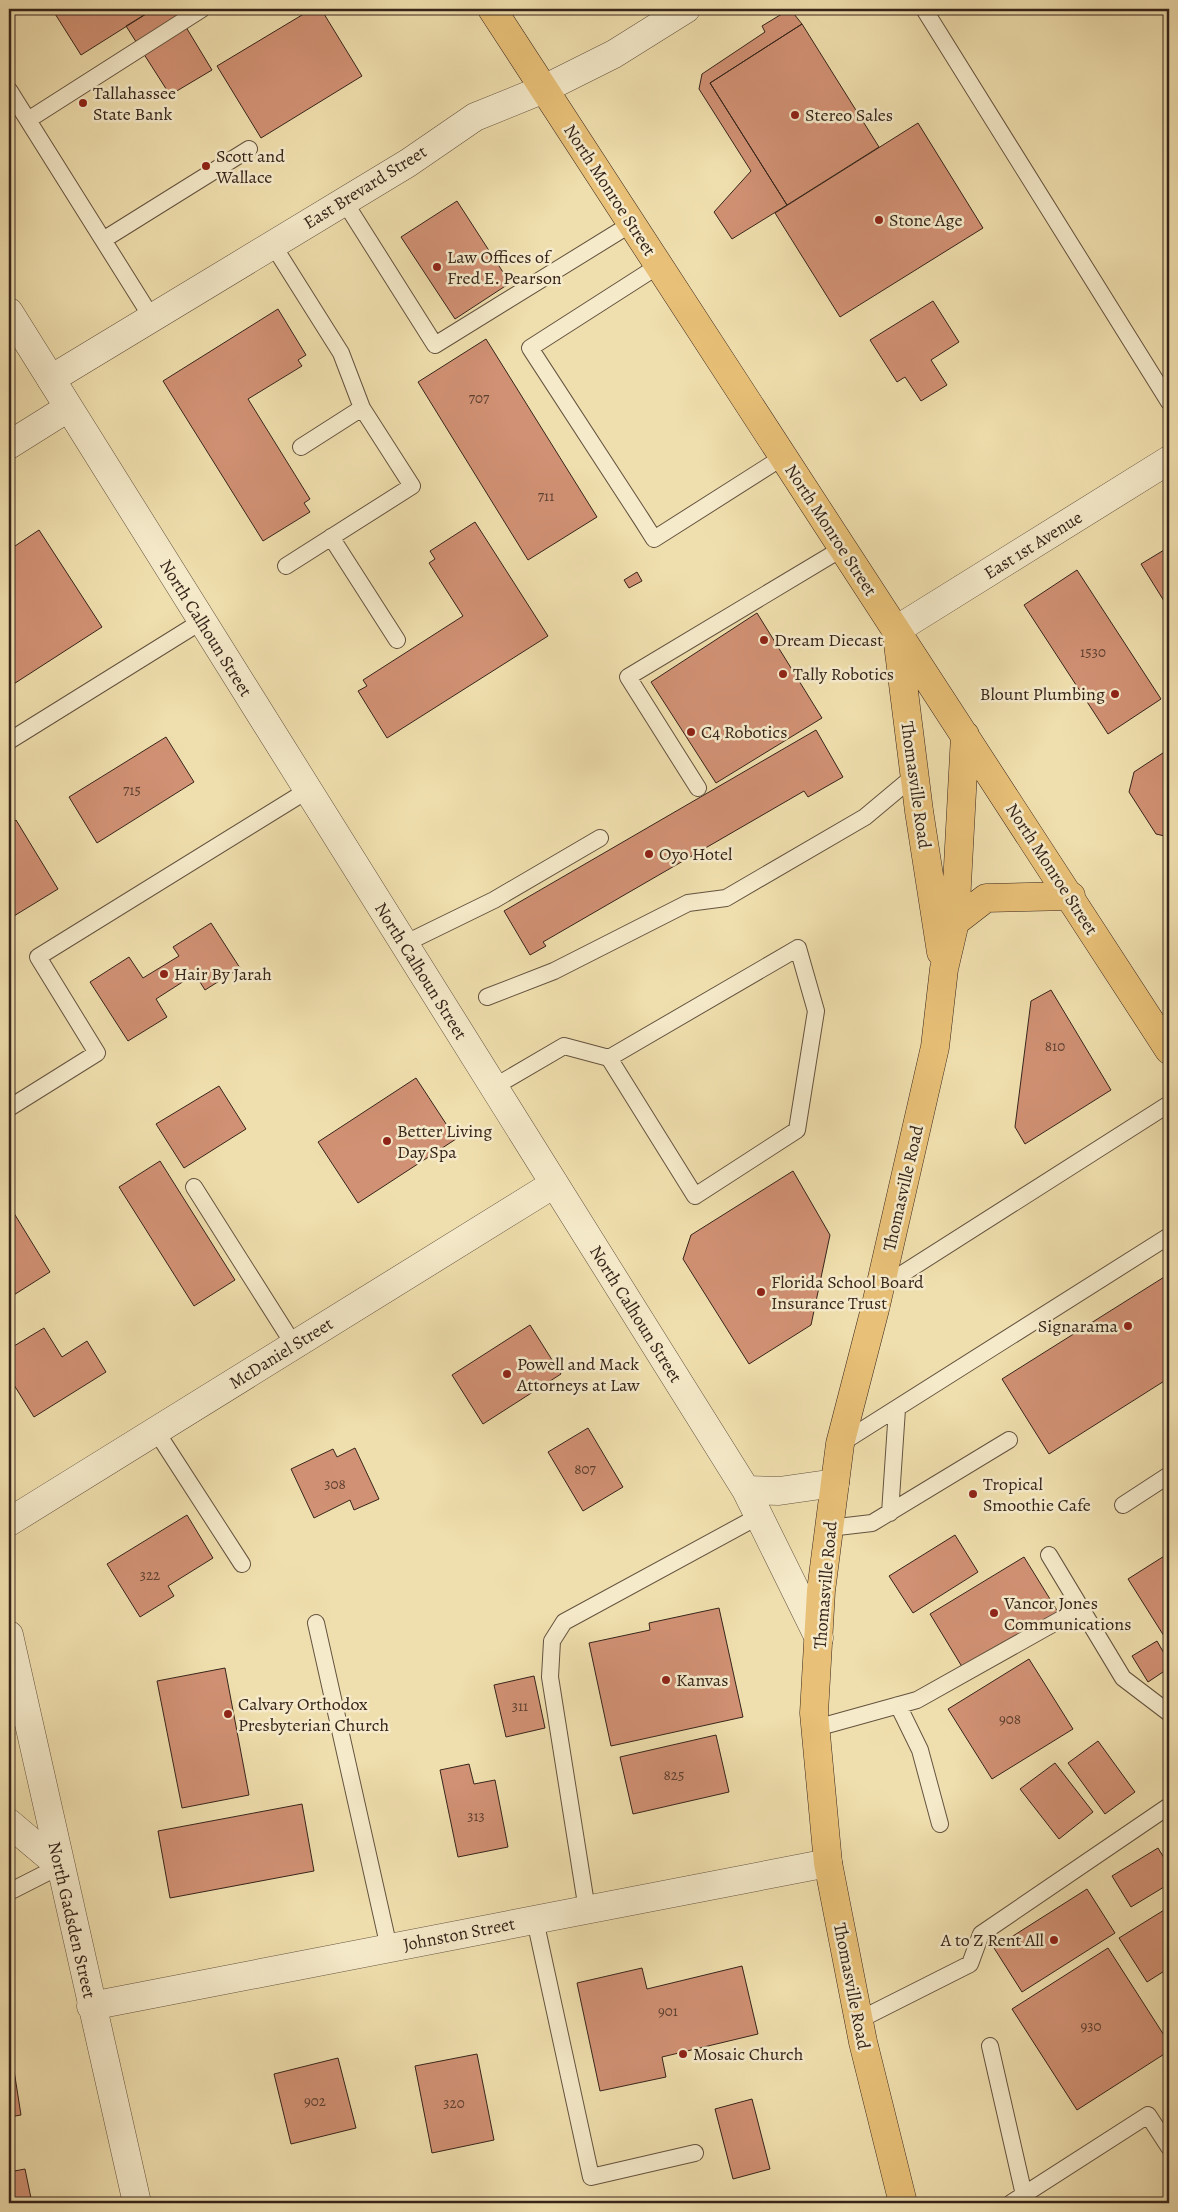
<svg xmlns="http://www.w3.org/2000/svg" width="1178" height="2212" font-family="Alegreya,serif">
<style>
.building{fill:#d19174;stroke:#36241a}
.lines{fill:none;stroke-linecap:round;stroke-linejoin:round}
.service-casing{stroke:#64533f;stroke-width:18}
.minor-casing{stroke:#64533f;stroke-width:29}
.tertiary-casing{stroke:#64533f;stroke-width:29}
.primary-casing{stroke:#36241a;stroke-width:29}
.service{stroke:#f5eaca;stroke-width:16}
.minor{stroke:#f5eaca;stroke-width:28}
.tertiary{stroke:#f5eaca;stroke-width:28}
.primary{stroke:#e8c077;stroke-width:28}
.poi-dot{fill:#8f2418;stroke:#f5eaca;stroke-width:2}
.labels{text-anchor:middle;stroke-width:5;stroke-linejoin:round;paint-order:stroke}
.number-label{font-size:15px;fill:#5d3f30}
.poi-label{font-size:18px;fill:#36241a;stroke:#f5eaca;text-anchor:start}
.street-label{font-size:18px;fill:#36241a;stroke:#f5eaca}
</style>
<rect width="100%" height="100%" fill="#f0dfae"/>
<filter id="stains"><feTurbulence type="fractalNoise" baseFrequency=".004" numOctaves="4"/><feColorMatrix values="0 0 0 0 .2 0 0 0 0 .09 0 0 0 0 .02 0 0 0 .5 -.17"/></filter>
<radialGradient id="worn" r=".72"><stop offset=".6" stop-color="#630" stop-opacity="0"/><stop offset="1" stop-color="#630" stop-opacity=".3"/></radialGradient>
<!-- building -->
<path class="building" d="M 52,9 L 154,9 L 81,55 Z
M 154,9 L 175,9 L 212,70 L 170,95 L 126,26 Z
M 312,9 L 321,9 L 362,76 L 261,138 L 217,66 Z
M 790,9 L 802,24 L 710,83 L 787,205 L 732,239 L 714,212 L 751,171 L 699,89 L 702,74 L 765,32 L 762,26 Z
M 802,24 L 879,147 L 787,205 L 710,83 Z
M 918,123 L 983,228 L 840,317 L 775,213 Z
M 457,201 L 510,283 L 455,319 L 401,237 Z
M 933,301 L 959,342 L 931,360 L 947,385 L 921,401 L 905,377 L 897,382 L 870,340 Z
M 278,309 L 306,355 L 298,360 L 302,366 L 248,399 L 310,499 L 304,503 L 310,512 L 263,541 L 163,381 Z
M 486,339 L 597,517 L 528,560 L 418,382 Z
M 475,522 L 548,636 L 387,738 L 358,691 L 367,686 L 363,680 L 463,616 L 429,563 L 435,559 L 430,551 Z
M 39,530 L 102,627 L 9,687 L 9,550 Z
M 1169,547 L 1169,609 L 1141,564 Z
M 1077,570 L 1161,699 L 1108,734 L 1024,605 Z
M 637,572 L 642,581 L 629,588 L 624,580 Z
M 757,613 L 822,718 L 716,783 L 651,682 Z
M 816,730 L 843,777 L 808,797 L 804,791 L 543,942 L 546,946 L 530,955 L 504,911 Z
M 166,737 L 194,782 L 97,843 L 69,797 Z
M 1169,749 L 1169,837 L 1156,834 L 1129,792 L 1134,772 Z
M 16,820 L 58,889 L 9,919 L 9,825 Z
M 211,923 L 240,968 L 205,990 L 195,974 L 156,999 L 167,1017 L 128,1041 L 90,982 L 129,957 L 143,978 L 179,956 L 173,947 Z
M 1051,990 L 1111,1090 L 1025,1144 L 1015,1127 L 1031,1001 Z
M 416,1078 L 456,1139 L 358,1203 L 318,1142 Z
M 219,1086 L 246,1129 L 184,1168 L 156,1124 Z
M 160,1161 L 235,1280 L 194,1306 L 119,1187 Z
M 793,1171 L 830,1235 L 811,1325 L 749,1364 L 683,1259 L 691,1235 Z
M 12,1210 L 50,1272 L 9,1298 L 9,1212 Z
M 1169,1274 L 1169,1378 L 1049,1454 L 1002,1379 Z
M 530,1325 L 561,1374 L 483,1424 L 452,1375 Z
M 44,1328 L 62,1357 L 87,1341 L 106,1372 L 34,1417 L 9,1377 L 9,1349 Z
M 588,1428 L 623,1487 L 583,1511 L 548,1452 Z
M 355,1448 L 379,1499 L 354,1510 L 350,1500 L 314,1518 L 291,1469 L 333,1449 L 337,1457 Z
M 187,1515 L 213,1558 L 168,1586 L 174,1596 L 140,1617 L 107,1564 Z
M 955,1535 L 978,1572 L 913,1613 L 889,1576 Z
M 1169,1553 L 1169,1644 L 1128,1579 Z
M 1024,1557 L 1058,1612 L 964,1670 L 930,1614 Z
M 719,1608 L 743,1717 L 611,1746 L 589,1643 L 650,1630 L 649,1623 Z
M 1157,1641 L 1169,1662 L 1169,1668 L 1148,1682 L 1132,1656 Z
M 1029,1659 L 1073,1729 L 992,1779 L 948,1709 Z
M 225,1668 L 249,1795 L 182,1808 L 157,1681 Z
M 534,1676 L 545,1728 L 506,1737 L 494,1685 Z
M 716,1735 L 729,1792 L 633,1814 L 620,1757 Z
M 1098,1741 L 1135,1792 L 1105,1814 L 1068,1763 Z
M 1055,1763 L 1093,1812 L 1059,1839 L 1020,1789 Z
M 469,1764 L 474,1784 L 495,1780 L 508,1847 L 458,1857 L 440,1770 Z
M 302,1804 L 314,1871 L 170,1898 L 158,1831 Z
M 1158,1848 L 1169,1866 L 1169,1884 L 1131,1907 L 1112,1876 Z
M 1087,1889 L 1115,1933 L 1022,1992 L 994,1948 Z
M 1169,1907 L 1169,1968 L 1147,1982 L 1119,1938 Z
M 1108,1948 L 1169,2043 L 1169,2051 L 1077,2110 L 1012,2009 Z
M 742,1966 L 758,2034 L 662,2057 L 666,2077 L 600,2091 L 577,1983 L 642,1968 L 647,1989 Z
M 477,2054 L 494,2140 L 432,2153 L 415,2066 Z
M 338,2058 L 356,2128 L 291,2144 L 274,2074 Z
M 13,2064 L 21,2115 L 9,2117 L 9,2065 Z
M 752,2099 L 770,2169 L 733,2179 L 715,2109 Z
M 25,2169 L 32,2203 L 9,2203 L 9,2172 Z"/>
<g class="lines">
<defs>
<path id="service" d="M 924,9 L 1169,402
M 9,90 L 152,318
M 28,120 L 202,9
M 344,201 L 435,345 L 631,224
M 103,240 L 249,149
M 273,245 L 341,353 L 362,408 L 412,486 L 286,566
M 658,266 L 530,348 L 642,520 L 654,539 L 783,457
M 301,447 L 362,408
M 331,537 L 397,640
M 9,741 L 202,621
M 698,788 L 628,677 L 843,548
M 404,944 L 494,900 L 600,838
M 487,997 L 554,971 L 688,903 L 726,898 L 865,817 L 914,776
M 494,1087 L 564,1046 L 609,1058 L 695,1196 L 797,1130 L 816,1011 L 798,948 L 609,1058
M 9,1108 L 97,1053 L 38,957 L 308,790
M 194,1187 L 294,1345
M 880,1288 L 1169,1104
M 156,1431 L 242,1564
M 840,1444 L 1169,1236
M 1123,1505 L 1169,1475
M 890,1513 L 897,1409
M 829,1528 L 872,1523 L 1009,1440
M 1049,1555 L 1123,1678 L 1169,1713
M 316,1623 L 389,1948
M 898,1705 L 920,1750 L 940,1824
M 816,1728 L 917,1700 L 1081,1608
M 9,1892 L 60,1866
M 587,1910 L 550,1677 L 552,1641 L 564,1622 L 759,1516
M 535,1920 L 591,2177 L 695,2153
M 859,2020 L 970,1964 L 981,1934 L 1169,1806
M 990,2046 L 1024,2195
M 1011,2203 L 1148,2115 L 1169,2147"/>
<path id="minor" d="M 51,379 L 408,163 L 475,117 L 544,89
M 9,445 L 68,408
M 896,630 L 1169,460
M 9,1522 L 554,1184
M 9,1823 L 60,1866
M 91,2006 L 828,1863"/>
<path id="tertiary" d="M 544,89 L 614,54 L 686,9
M 9,312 L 746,1490 L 819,1638
M 746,1490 L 779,1491 L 835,1483
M 9,1635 L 137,2203"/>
<path id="primary" d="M 492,9 L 1169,1050
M 897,636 L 919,811 L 941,952
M 955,922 L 986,898 L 1071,896
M 903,2203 L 863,2042 L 828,1863 L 814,1713 L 821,1591 L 840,1444 L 875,1309 L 935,1047 L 944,969 L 955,922 L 965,735"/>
</defs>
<!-- service casing -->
<use href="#service" class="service-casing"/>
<!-- minor casing -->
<use href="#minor" class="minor-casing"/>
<!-- tertiary casing -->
<use href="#tertiary" class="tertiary-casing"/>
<!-- primary casing -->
<use href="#primary" class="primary-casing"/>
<!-- service -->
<use href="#service" class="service"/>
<!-- minor -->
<use href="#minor" class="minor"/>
<!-- tertiary -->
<use href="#tertiary" class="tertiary"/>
<!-- primary -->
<use href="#primary" class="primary"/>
</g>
<!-- markers -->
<g class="poi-dot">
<circle cx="83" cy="103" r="5"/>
<circle cx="795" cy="115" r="5"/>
<circle cx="206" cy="166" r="5"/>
<circle cx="879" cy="220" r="5"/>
<circle cx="437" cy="267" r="5"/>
<circle cx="764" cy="640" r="5"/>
<circle cx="783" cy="674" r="5"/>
<circle cx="1115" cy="694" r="5"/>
<circle cx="691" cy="732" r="5"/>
<circle cx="649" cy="854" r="5"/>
<circle cx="164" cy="974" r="5"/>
<circle cx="387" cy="1141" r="5"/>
<circle cx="761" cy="1292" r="5"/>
<circle cx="1128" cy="1326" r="5"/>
<circle cx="507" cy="1374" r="5"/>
<circle cx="973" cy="1494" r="5"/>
<circle cx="994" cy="1613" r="5"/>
<circle cx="666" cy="1680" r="5"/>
<circle cx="228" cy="1714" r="5"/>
<circle cx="1054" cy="1940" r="5"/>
<circle cx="683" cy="2054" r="5"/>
</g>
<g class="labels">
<!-- number labels -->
<g class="number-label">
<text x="479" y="403">707</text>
<text x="546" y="501">711</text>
<text x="1093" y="657">1530</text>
<text x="132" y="795">715</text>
<text x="1055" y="1051">810</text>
<text x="585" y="1474">807</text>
<text x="335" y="1489">308</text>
<text x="150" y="1580">322</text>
<text x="520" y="1711">311</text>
<text x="1010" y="1724">908</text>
<text x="674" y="1780">825</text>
<text x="476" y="1821">313</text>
<text x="668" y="2016">901</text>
<text x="1091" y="2031">930</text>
<text x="315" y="2106">902</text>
<text x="454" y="2108">320</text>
</g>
<!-- poi labels -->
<g class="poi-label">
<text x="93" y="99">Tallahassee<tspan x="93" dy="21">State Bank</tspan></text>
<text x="805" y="121">Stereo Sales</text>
<text x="216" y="162">Scott and<tspan x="216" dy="21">Wallace</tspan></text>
<text x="889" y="226">Stone Age</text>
<text x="447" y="263">Law Offices of<tspan x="447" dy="21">Fred E. Pearson</tspan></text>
<text x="774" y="646">Dream Diecast</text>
<text x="793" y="680">Tally Robotics</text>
<text x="1105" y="700" text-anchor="end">Blount Plumbing</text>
<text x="701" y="738">C4 Robotics</text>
<text x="659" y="860">Oyo Hotel</text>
<text x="174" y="980">Hair By Jarah</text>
<text x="397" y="1137">Better Living<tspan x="397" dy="21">Day Spa</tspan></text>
<text x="771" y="1288">Florida School Board<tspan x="771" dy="21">Insurance Trust</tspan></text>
<text x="1118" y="1332" text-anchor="end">Signarama</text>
<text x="517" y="1370">Powell and Mack<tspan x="517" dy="21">Attorneys at Law</tspan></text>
<text x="983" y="1490">Tropical<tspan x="983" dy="21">Smoothie Cafe</tspan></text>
<text x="1004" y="1609">Vancor Jones<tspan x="1004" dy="21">Communications</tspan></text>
<text x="676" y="1686">Kanvas</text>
<text x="238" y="1710">Calvary Orthodox<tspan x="238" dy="21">Presbyterian Church</tspan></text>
<text x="1044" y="1946" text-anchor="end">A to Z Rent All</text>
<text x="693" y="2060">Mosaic Church</text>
</g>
<!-- street labels -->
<g class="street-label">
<text transform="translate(365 187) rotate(-32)" y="6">East Brevard Street</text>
<text transform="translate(610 190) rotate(57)" y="6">North Monroe Street</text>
<text transform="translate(831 530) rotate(57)" y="6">North Monroe Street</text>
<text transform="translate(1033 545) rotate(-32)" y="6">East 1st Avenue</text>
<text transform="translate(206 628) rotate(58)" y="6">North Calhoun Street</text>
<text transform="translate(916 785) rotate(82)" y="6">Thomasville Road</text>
<text transform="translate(1052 869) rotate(57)" y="6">North Monroe Street</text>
<text transform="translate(421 971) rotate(58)" y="6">North Calhoun Street</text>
<text transform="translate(903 1188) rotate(-77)" y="6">Thomasville Road</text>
<text transform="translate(636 1314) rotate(58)" y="6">North Calhoun Street</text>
<text transform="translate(281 1353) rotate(-32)" y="6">McDaniel Street</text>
<text transform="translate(825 1585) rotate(-85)" y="6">Thomasville Road</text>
<text transform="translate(72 1920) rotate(77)" y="6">North Gadsden Street</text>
<text transform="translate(459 1934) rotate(-11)" y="6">Johnston Street</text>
<text transform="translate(852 1986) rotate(79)" y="6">Thomasville Road</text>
</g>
</g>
<!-- margin -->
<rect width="1178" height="2212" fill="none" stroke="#f0dfae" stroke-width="30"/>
<rect x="10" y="10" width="1158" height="2192" fill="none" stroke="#36241a" stroke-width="2.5"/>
<rect x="15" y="15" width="1148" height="2182" fill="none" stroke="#36241a"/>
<rect width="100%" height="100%" filter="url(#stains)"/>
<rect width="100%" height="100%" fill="url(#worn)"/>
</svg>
